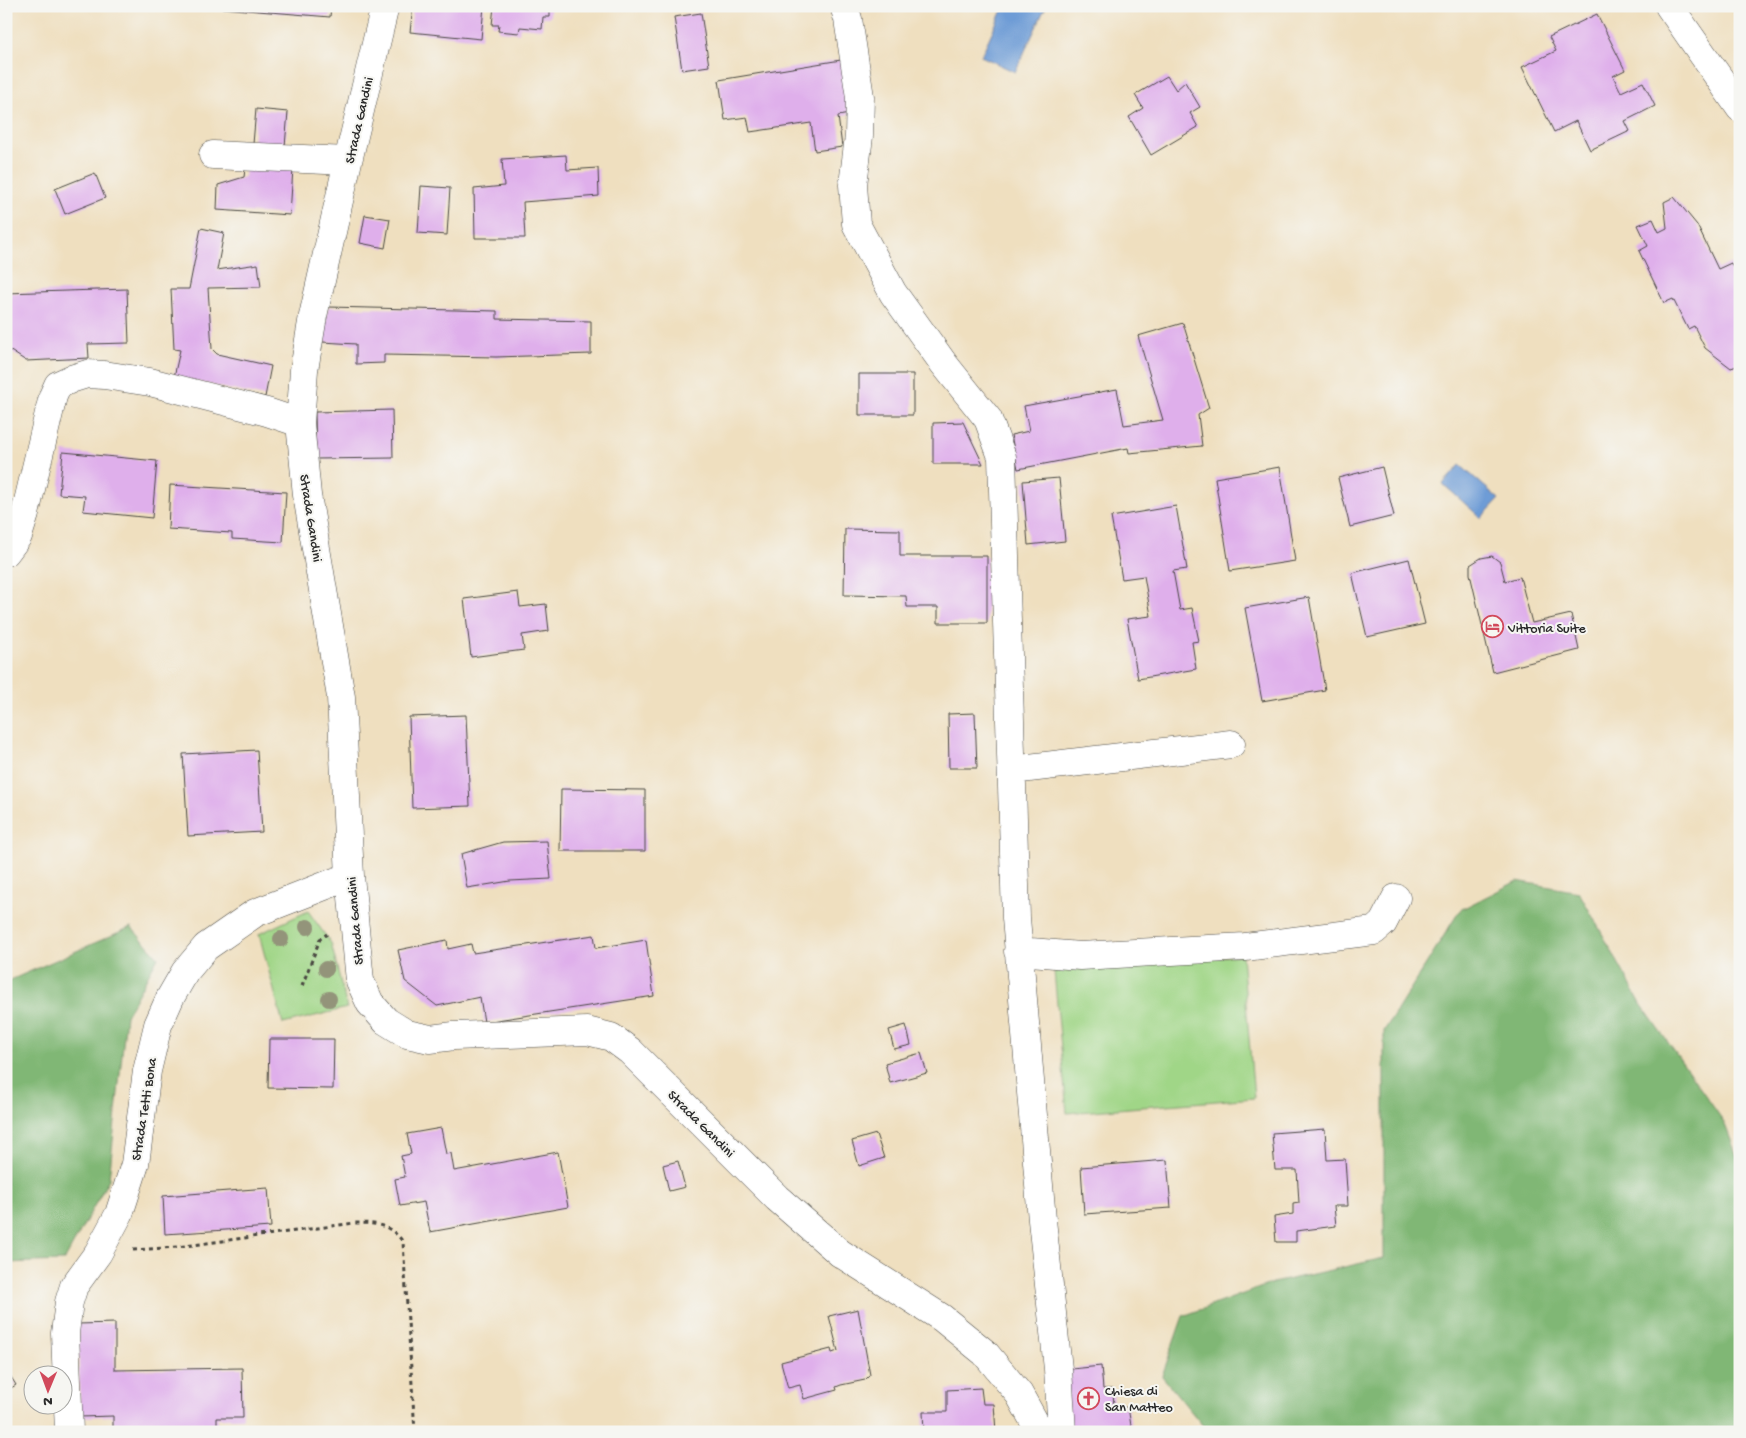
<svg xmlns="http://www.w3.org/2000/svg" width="1746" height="1438" font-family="'Gochi Hand',sans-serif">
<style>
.green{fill:#a0d687;stroke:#668059}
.forest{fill:#80b774;stroke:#567150}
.water{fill:#6e9cd6;stroke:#4c6480}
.building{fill:#dfafeb}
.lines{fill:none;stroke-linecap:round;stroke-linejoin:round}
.minor-casing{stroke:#484641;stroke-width:29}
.path{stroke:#484641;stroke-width:3;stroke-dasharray:4 4;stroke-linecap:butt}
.minor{stroke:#fff;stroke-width:28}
.tree{fill:#93947a}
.labels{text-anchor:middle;stroke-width:4;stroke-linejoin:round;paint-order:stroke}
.street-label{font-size:14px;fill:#2b2b2b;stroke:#f6f6f2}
.poi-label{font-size:14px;fill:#2b2b2b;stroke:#f6f6f2;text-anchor:start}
</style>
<rect width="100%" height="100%" fill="#f6f6f2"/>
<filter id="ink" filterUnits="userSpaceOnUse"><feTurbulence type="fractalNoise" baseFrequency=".02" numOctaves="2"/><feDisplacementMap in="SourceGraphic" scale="10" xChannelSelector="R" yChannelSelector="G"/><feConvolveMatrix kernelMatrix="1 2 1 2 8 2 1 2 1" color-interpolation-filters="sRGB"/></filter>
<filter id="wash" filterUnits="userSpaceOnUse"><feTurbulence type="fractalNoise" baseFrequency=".0096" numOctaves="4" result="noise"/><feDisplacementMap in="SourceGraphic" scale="20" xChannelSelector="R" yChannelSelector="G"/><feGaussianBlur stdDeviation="1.12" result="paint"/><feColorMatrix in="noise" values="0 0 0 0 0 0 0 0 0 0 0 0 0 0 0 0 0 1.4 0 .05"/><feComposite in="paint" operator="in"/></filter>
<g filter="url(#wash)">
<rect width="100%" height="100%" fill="#efdfbf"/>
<!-- green -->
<path class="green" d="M 308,911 L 331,943 L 347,1008 L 283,1024 L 259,934 Z
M 1242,955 L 1254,1098 L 1067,1113 L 1054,971 Z"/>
<!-- forest -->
<path class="forest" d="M 1517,881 L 1579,892 L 1641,1004 L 1724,1122 L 1740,1164 L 1740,1432 L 1208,1432 L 1162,1376 L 1183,1316 L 1273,1283 L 1384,1258 L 1384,1031 L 1460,910 Z
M 131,927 L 158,957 L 126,1016 L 109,1179 L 64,1261 L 6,1263 L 6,982 Z"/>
<!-- water -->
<path class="water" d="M 1004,6 L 1046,6 L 1015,72 L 981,56 Z
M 1460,465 L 1499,499 L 1481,518 L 1443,484 Z"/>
<g id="blocks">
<!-- building -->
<path class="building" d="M 222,6 L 331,6 L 330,17 L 222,8 Z
M 413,6 L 484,6 L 481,39 L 410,32 Z
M 494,6 L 550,6 L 550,17 L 543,17 L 542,29 L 520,27 L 519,33 L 498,31 L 499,25 L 492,25 Z
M 701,13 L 709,66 L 682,70 L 674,17 Z
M 1597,14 L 1625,70 L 1613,76 L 1621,92 L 1643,82 L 1655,106 L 1625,121 L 1630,131 L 1590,150 L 1576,121 L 1554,132 L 1522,67 L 1556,51 L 1549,37 Z
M 847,59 L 855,113 L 838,116 L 842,147 L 815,151 L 811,123 L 750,132 L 747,117 L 725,120 L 719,80 Z
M 1167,76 L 1176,90 L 1185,82 L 1200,107 L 1190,113 L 1198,127 L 1151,155 L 1129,117 L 1143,108 L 1135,95 Z
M 256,109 L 288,112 L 285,146 L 253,144 Z
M 566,155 L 567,170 L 598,168 L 599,196 L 523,202 L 525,238 L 475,238 L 474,189 L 504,186 L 502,159 Z
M 293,168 L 290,215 L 217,210 L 218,185 L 244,177 L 245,169 Z
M 95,173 L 105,198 L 65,214 L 55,189 Z
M 421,186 L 450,188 L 447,235 L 418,233 Z
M 1674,197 L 1697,225 L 1718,269 L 1731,263 L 1740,280 L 1740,365 L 1731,368 L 1705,348 L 1694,326 L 1688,329 L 1673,299 L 1664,303 L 1639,251 L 1648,246 L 1638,225 L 1653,219 L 1659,232 L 1667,228 L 1664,202 Z
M 365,215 L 390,219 L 385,248 L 360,243 Z
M 201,228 L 224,233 L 217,270 L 258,264 L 261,287 L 208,288 L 212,349 L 217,354 L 271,366 L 265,397 L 174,377 L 180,350 L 174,349 L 171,289 L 189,289 Z
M 127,289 L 129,343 L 88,344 L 89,358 L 26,361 L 6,348 L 6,293 Z
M 328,307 L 497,311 L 497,319 L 591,321 L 591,354 L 496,357 L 384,355 L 384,363 L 356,364 L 356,344 L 322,342 Z
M 1183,323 L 1209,408 L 1198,415 L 1202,446 L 1129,453 L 1128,448 L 1018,469 L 1011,435 L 1029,431 L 1024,406 L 1117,389 L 1124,425 L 1163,420 L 1138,336 Z
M 859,374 L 913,374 L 913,415 L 859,415 Z
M 392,410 L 393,458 L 316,459 L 315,412 Z
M 963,422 L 983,464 L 933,464 L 933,423 Z
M 63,452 L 157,461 L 152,518 L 83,511 L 85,496 L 59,494 Z
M 1280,467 L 1295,561 L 1230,571 L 1215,478 Z
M 1382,467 L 1394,516 L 1350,527 L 1338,478 Z
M 1059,478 L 1065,541 L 1028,545 L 1023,481 Z
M 170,485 L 286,492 L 283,542 L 232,539 L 232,533 L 168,529 Z
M 1176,506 L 1187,569 L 1173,571 L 1180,610 L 1192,608 L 1199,641 L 1192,642 L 1196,669 L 1138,679 L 1127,619 L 1151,616 L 1144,576 L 1122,579 L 1111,517 Z
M 845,529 L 900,530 L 900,556 L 987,556 L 987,623 L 938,623 L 938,607 L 907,607 L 906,596 L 844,595 Z
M 1492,556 L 1500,562 L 1505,581 L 1520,577 L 1532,623 L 1571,614 L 1579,650 L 1493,672 L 1470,574 L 1470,565 L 1481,558 Z
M 1409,559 L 1425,624 L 1367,637 L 1352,573 Z
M 518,592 L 520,607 L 546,604 L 549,631 L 522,635 L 524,650 L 471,657 L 464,599 Z
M 1309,597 L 1325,690 L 1262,701 L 1245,608 Z
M 975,713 L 977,768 L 949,768 L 948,714 Z
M 466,715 L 470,806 L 412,808 L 409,717 Z
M 257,750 L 262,832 L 188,836 L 183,754 Z
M 561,789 L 645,790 L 645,851 L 560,851 Z
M 547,841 L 551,879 L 510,881 L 467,888 L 461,854 L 503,842 Z
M 594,935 L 596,948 L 646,940 L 654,996 L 484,1022 L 480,997 L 437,1006 L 405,981 L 398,950 L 447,940 L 448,949 L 471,944 L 473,953 Z
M 906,1025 L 911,1045 L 894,1049 L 889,1030 Z
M 269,1039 L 334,1039 L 333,1089 L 268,1088 Z
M 921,1053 L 927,1073 L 890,1083 L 885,1063 Z
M 441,1128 L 446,1154 L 451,1153 L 454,1171 L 558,1152 L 568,1207 L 430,1232 L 424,1202 L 400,1206 L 395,1179 L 405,1177 L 401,1156 L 411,1154 L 407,1134 Z
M 1325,1129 L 1327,1160 L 1345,1159 L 1348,1206 L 1334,1206 L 1336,1226 L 1296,1231 L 1296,1242 L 1276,1242 L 1274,1217 L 1293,1214 L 1293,1204 L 1299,1203 L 1297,1170 L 1275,1170 L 1272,1133 Z
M 876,1134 L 884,1158 L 859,1166 L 852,1141 Z
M 1167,1160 L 1171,1208 L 1084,1214 L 1081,1167 Z
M 678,1161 L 685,1187 L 669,1191 L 663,1165 Z
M 268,1188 L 271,1227 L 165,1234 L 163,1196 Z
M 858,1309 L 870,1375 L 865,1380 L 841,1385 L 836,1387 L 837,1390 L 804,1399 L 800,1385 L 788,1388 L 781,1362 L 831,1349 L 832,1353 L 838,1351 L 829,1316 Z
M 115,1323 L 115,1370 L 242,1368 L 243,1418 L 217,1418 L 217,1429 L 113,1431 L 113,1416 L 80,1417 L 78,1324 Z
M 1101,1366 L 1103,1389 L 1113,1389 L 1114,1408 L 1128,1407 L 1132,1432 L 1068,1432 L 1062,1370 Z
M 6,1369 L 16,1385 L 6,1391 Z
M 981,1388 L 983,1404 L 994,1404 L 996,1432 L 924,1432 L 923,1412 L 947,1412 L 947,1390 Z"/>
</g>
</g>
<g filter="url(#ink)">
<use href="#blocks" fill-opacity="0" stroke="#484641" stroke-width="1"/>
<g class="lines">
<defs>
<path id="minor" d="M 385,6 L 348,161 L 313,316 L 304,370 L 300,423 L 307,495 L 341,697 L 350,876 L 360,981 L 370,1003 L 386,1021 L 407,1034 L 430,1039 L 454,1036 L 587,1031 L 611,1037 L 630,1051 L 777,1198 L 840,1253 L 942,1318 L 985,1353 L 1019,1394 L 1040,1432
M 844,6 L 848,19 L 860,97 L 859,136 L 853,185 L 856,224 L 893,293 L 944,364 L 988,419 L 1002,457 L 1016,918 L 1042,1220 L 1058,1369 L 1062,1432
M 1669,6 L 1740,108
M 213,155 L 348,161
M 6,552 L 18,536 L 25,514 L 53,396 L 58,385 L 71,379 L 87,374 L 104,375 L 150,382 L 267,412 L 300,423
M 1012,770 L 1231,744
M 1018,951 L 1080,956 L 1245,947 L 1374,931 L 1383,923 L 1396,898
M 69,1432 L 65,1333 L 69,1302 L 74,1286 L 98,1253 L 119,1214 L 135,1164 L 147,1071 L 158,1025 L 170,998 L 185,972 L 206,947 L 255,913 L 350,876"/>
</defs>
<!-- minor casing -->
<use href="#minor" class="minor-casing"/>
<!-- path -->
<path class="path" d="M 302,986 L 320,939 L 327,934
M 133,1250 L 178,1247 L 354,1223 C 375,1223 390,1224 403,1242 L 415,1432"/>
<!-- minor -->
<use href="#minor" class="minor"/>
</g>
<!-- trees -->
<g class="tree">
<circle cx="307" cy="927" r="8"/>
<circle cx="281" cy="939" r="8"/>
<circle cx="326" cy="969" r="8"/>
<circle cx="329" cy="999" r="8"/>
</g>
</g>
<!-- icons -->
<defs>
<symbol id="hotel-ring" viewBox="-11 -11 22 22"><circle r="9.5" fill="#f6f6f2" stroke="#d1495b" stroke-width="1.5"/><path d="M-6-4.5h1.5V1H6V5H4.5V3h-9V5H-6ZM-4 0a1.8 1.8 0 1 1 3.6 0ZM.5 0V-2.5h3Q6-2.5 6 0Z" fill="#d1495b"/></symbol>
<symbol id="church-ring" viewBox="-11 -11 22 22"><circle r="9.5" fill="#f6f6f2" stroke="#d1495b" stroke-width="1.5"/><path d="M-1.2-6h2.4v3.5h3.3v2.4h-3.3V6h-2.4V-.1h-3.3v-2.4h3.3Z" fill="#d1495b"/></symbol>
</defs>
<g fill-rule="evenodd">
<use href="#hotel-ring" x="1480" y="614" width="25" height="25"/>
<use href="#church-ring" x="1076" y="1386" width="25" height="25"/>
</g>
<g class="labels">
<!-- street labels -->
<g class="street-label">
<text transform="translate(358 120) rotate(-77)" y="5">Strada Gandini</text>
<text transform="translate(312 518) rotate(81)" y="5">Strada Gandini</text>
<text transform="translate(354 921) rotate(-95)" y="5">Strada Gandini</text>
<text transform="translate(143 1109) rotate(-81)" y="5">Strada Tetti Bona</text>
<text transform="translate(702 1123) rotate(45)" y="5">Strada Gandini</text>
</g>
<!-- poi labels -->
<g class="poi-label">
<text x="1508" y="632">Vittoria Suite</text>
<text x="1105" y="1395">Chiesa di<tspan x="1105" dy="16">San Matteo</tspan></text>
</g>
</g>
<!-- margin -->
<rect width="1746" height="1438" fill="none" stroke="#f6f6f2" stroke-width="25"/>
<!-- north arrow -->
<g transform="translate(48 1390) rotate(181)"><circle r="24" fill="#f6f6f2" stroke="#a5a5a2"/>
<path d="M0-4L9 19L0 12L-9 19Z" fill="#d1495b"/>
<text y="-8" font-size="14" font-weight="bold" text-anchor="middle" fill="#2b2b2b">N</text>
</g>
</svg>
